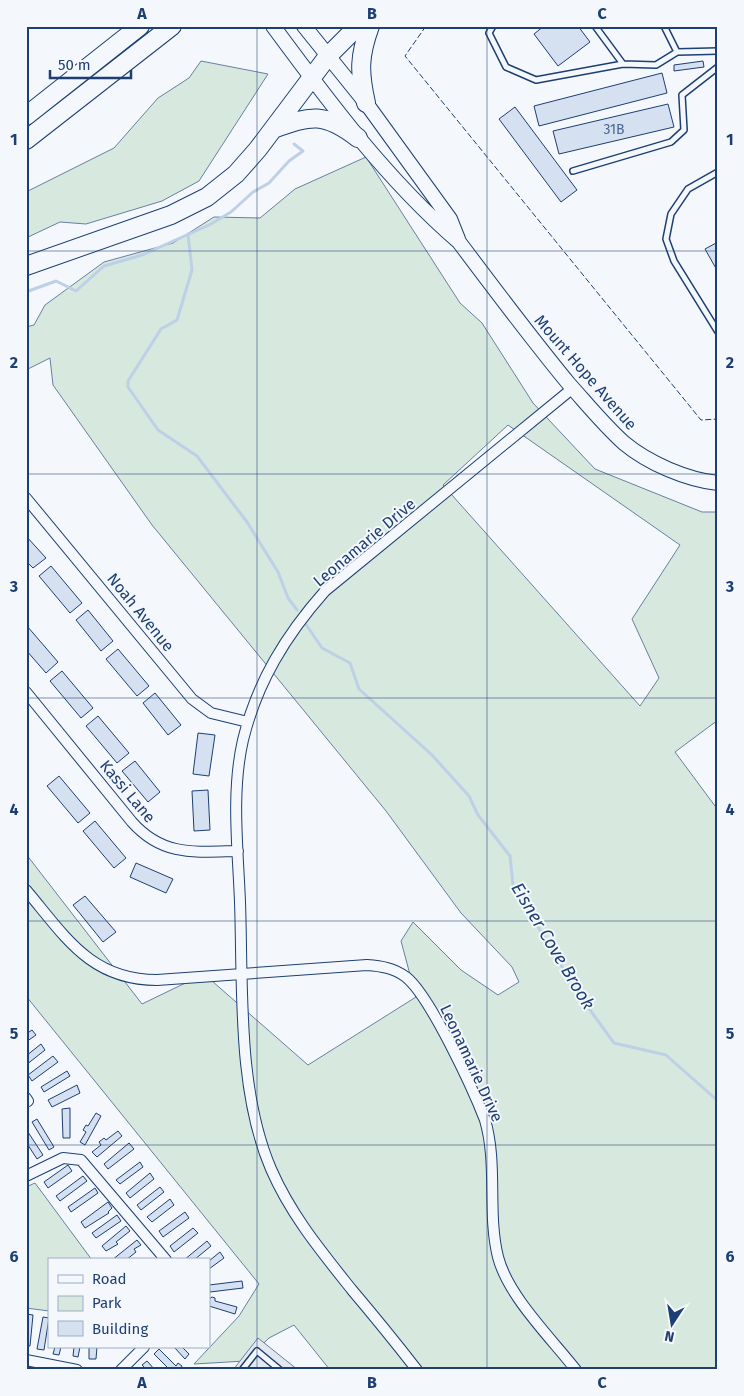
<svg xmlns="http://www.w3.org/2000/svg" width="744" height="1396" font-family="'Fira Sans',sans-serif">
<style>
.green{fill:#d7e8df;stroke:#687fa3;fill-rule:evenodd}
.parking{fill:#e3e8f0;stroke:#687fa3}
.lines{fill:none;stroke-linecap:round;stroke-linejoin:round}
.stream{stroke:#bed0e5;stroke-width:3}
.building{fill:#d5e0f0;stroke:#1d3f73}
.lane-casing{stroke:#1d3f73;stroke-width:8}
.street-casing{stroke:#1d3f73;stroke-width:12}
.secondary-casing{stroke:#1d3f73;stroke-width:16}
.highway-casing{stroke:#1d3f73;stroke-width:20}
.lane{stroke:#f4f7fb;stroke-width:5}
.street{stroke:#f4f7fb;stroke-width:10}
.secondary{stroke:#f4f7fb;stroke-width:14}
.highway{stroke:#f4f7fb;stroke-width:18}
.fence{stroke:#1d3f73;stroke-width:1;stroke-dasharray:6 2.5;stroke-linecap:butt}
.grid{fill:none;stroke:#1d3f73;stroke-width:1;stroke-opacity:0.55}
.labels{text-anchor:middle;stroke-width:4;stroke-linejoin:round;paint-order:stroke}
.number-label{font-size:14px;fill:#4b6792}
.street-label{font-size:16px;fill:#1d3f73;stroke:#f4f7fb}
.water-label{font-size:18px;font-style:italic;fill:#1d3f73;stroke:#f4f7fb}
.neatline{fill:none;stroke:#1d3f73;stroke-width:2}
.grid-label{font-size:16px;text-anchor:middle;font-weight:bold;fill:#1d3f73}
</style>
<rect width="100%" height="100%" fill="#f4f7fb"/>
<!-- green -->
<path class="green" d="M 201,61 L 268,74 L 199,181 L 162,201 L 86,224 L 60,222 L 26,238 L 26,192 L 114,148 L 158,98 L 189,78 Z
M 366,157 L 460,303 L 482,323 L 533,403 L 595,469 L 702,512 L 718,512 L 718,720 L 675,752 L 718,810 L 718,1370 L 330,1370 L 294,1325 L 269,1338 L 245,1361 L 194,1364 L 239,1316 L 259,1284 L 26,996 L 26,854 L 142,1004 L 204,974 L 308,1065 L 416,997 L 401,941 L 413,922 L 461,970 L 498,995 L 519,982 L 512,967 L 461,913 L 386,811 L 152,525 L 53,385 L 50,358 L 26,370 L 26,327 L 34,325 L 45,305 L 104,262 L 173,243 L 214,217 L 260,218 L 295,189 ZM 508,425 L 680,545 L 632,619 L 659,678 L 640,706 L 443,485 Z
M 35,1183 L 92,1260 L 49,1260 L 49,1311 L 26,1308 L 26,1187 Z"/>
<!-- parking -->
<path class="parking" d="M 258,1338 L 298,1370 L 233,1370 Z"/>
<g class="lines">
<!-- stream -->
<path class="stream" d="M 188,234 L 192,270 L 177,320 L 161,329 L 128,381 L 128,387 L 158,430 L 197,456 L 247,522 L 278,572 L 288,598 L 297,610
M 26,292 L 56,281 L 76,291 L 104,266 L 142,255 L 209,225 L 231,212 L 253,192 L 269,183 L 289,161 L 303,151 L 294,144
M 305,623 L 322,648 L 350,663 L 359,689 L 432,755 L 469,796 L 478,815 L 510,856 L 513,885 L 577,992 L 614,1043 L 666,1055 L 718,1101"/>
</g>
<!-- building -->
<path class="building" d="M 544,26 L 578,26 L 590,42 L 558,66 L 534,34 Z
M 703,61 L 704,67 L 674,71 L 674,65 Z
M 662,73 L 667,93 L 539,126 L 534,106 Z
M 668,104 L 674,127 L 559,154 L 553,131 Z
M 515,107 L 577,190 L 561,202 L 499,119 Z
M 718,242 L 718,272 L 705,249 Z
M 26,536 L 46,558 L 33,568 L 26,561 Z
M 51,566 L 82,603 L 70,613 L 39,576 Z
M 88,610 L 113,641 L 101,651 L 76,620 Z
M 27,626 L 58,662 L 46,673 L 26,650 Z
M 118,649 L 149,686 L 137,696 L 106,659 Z
M 62,671 L 93,708 L 81,718 L 50,681 Z
M 155,693 L 181,725 L 168,735 L 143,703 Z
M 98,716 L 129,753 L 117,763 L 86,726 Z
M 198,733 L 215,735 L 209,776 L 193,774 Z
M 135,761 L 160,792 L 148,802 L 122,771 Z
M 59,776 L 90,813 L 78,823 L 47,786 Z
M 208,790 L 210,830 L 194,831 L 192,791 Z
M 95,821 L 126,858 L 114,868 L 83,831 Z
M 136,863 L 173,879 L 166,893 L 130,877 Z
M 85,896 L 116,932 L 103,942 L 73,905 Z
M 32,1030 L 36,1035 L 26,1042 L 26,1034 Z
M 41,1044 L 45,1050 L 26,1065 L 26,1056 Z
M 53,1056 L 58,1062 L 32,1081 L 28,1075 Z
M 67,1071 L 70,1076 L 44,1092 L 41,1087 Z
M 77,1085 L 80,1093 L 52,1107 L 48,1100 Z
M 70,1108 L 70,1138 L 63,1138 L 62,1109 Z
M 96,1113 L 101,1116 L 85,1145 L 80,1142 L 86,1132 L 83,1130 L 86,1125 L 88,1126 Z
M 37,1119 L 54,1147 L 49,1150 L 32,1122 Z
M 26,1129 L 43,1155 L 37,1159 L 26,1142 Z
M 118,1131 L 122,1136 L 97,1157 L 92,1152 L 101,1145 L 99,1142 L 104,1138 L 106,1140 Z
M 129,1143 L 134,1149 L 108,1169 L 104,1164 Z
M 140,1162 L 143,1167 L 120,1184 L 116,1180 Z
M 68,1165 L 72,1171 L 48,1188 L 44,1182 Z
M 150,1173 L 154,1179 L 130,1198 L 126,1193 Z
M 83,1176 L 87,1181 L 60,1201 L 56,1196 Z
M 160,1187 L 164,1192 L 141,1210 L 137,1205 Z
M 95,1188 L 98,1193 L 71,1212 L 68,1207 Z
M 170,1199 L 174,1205 L 152,1222 L 147,1217 Z
M 108,1202 L 112,1208 L 108,1212 L 109,1213 L 85,1228 L 81,1222 Z
M 185,1212 L 189,1218 L 163,1237 L 159,1231 Z
M 117,1215 L 121,1221 L 96,1238 L 92,1233 Z
M 126,1226 L 130,1231 L 116,1242 L 118,1244 L 106,1251 L 102,1246 Z
M 193,1228 L 198,1233 L 174,1252 L 170,1246 Z
M 137,1240 L 141,1245 L 134,1249 L 136,1252 L 126,1260 L 112,1260 Z
M 207,1241 L 211,1246 L 194,1260 L 184,1260 Z
M 220,1252 L 224,1258 L 209,1269 L 209,1261 Z
M 242,1281 L 243,1288 L 210,1292 L 209,1285 Z
M 212,1297 L 215,1298 L 215,1301 L 237,1307 L 235,1314 L 209,1306 L 209,1299 Z
M 26,1314 L 33,1315 L 30,1346 L 26,1346 Z
M 43,1317 L 49,1318 L 44,1350 L 37,1349 Z
M 55,1347 L 61,1347 L 59,1355 L 53,1354 Z
M 74,1347 L 80,1347 L 78,1357 L 73,1356 Z
M 89,1347 L 97,1347 L 96,1359 L 89,1359 Z
M 174,1347 L 182,1347 L 189,1354 L 185,1359 Z
M 159,1349 L 176,1366 L 178,1363 L 182,1366 L 180,1370 L 170,1370 L 154,1354 Z
M 147,1361 L 155,1370 L 147,1370 L 142,1365 Z"/>
<g class="lines">
<defs>
<path id="lane" d="M 493,26 L 489,33 L 506,67 L 536,80 L 623,64 L 656,65 L 677,52
M 595,26 L 623,64
M 664,26 L 677,52 L 718,51
M 573,171 L 671,142 L 684,130 L 682,95 L 718,67
M 718,172 L 688,189 L 671,214 L 666,239 L 674,261 L 718,332
M 242,1370 L 257,1351 L 280,1370"/>
<path id="street" d="M 26,498 L 192,699 L 211,713 L 248,722
M 26,692 L 132,822 C 163,857 196,852 238,851
M 26,890 C 65,936 90,980 157,980 L 367,965 C 381,966 394,968 406,977 C 430,996 473,1089 485,1120 C 498,1164 487,1213 498,1257 C 508,1296 551,1338 576,1370
M 26,1098 L 28,1101
M 26,1176 L 63,1158 L 81,1160 L 166,1260
M 26,1360 L 77,1370
M 121,1370 L 144,1347
M 417,1370 C 396,1343 374,1316 352,1290 C 321,1251 291,1215 271,1169 C 237,1090 243,987 240,902 C 238,849 231,792 243,740 C 257,682 286,635 325,591 L 573,388"/>
<path id="secondary" d="M 273,26 C 329,102 387,180 459,242 C 495,290 531,338 569,384 C 587,404 604,425 624,443 C 648,463 687,480 718,483
M 304,26 L 366,103 L 450,219 L 458,239"/>
<path id="highway" d="M 366,103 C 359,72 359,56 370,26
M 26,116 L 140,26
M 273,129 C 312,115 324,112 358,138
M 26,140 L 172,26
M 26,266 L 171,215 L 207,197 L 236,174 L 258,149 L 328,56 L 358,26"/>
</defs>
<!-- lane casing -->
<use href="#lane" class="lane-casing"/>
<!-- street casing -->
<use href="#street" class="street-casing"/>
<!-- secondary casing -->
<use href="#secondary" class="secondary-casing"/>
<!-- highway casing -->
<use href="#highway" class="highway-casing"/>
<!-- lane -->
<use href="#lane" class="lane"/>
<!-- street -->
<use href="#street" class="street"/>
<!-- secondary -->
<use href="#secondary" class="secondary"/>
<!-- highway -->
<use href="#highway" class="highway"/>
<!-- fence -->
<path class="fence" d="M 426,26 L 405,56 L 701,420 L 718,419"/>
</g>
<!-- grid -->
<path class="grid" d="M 257,26 L 257,1370M 487,26 L 487,1370M 26,251 L 718,251M 26,474 L 718,474M 26,698 L 718,698M 26,921 L 718,921M 26,1145 L 718,1145"/>
<g class="labels">
<!-- number labels -->
<g class="number-label">
<text x="614" y="134">31B</text>
</g>
<!-- street labels -->
<g class="street-label">
<text transform="translate(586 372) rotate(49)" y="6">Mount Hope Avenue</text>
<text transform="translate(364 542) rotate(-40)" y="6">Leonamarie Drive</text>
<text transform="translate(141 612) rotate(51)" y="6">Noah Avenue</text>
<text transform="translate(128 791) rotate(50)" y="6">Kassi Lane</text>
<text transform="translate(472 1063) rotate(65)" y="6">Leonamarie Drive</text>
</g>
<!-- water labels -->
<g class="water-label">
<text transform="translate(553 946) rotate(59)" y="6">Eisner Cove Brook</text>
</g>
</g>
<!-- border -->
<rect width="744" height="1396" fill="none" stroke="#f4f7fb" stroke-width="55"/>
<!-- legend -->
<rect x="48" y="1258" width="162" height="90" fill="#f4f7fb" stroke="#9eadc5"/>
<rect x="58" y="1275" width="25" height="8" fill="#f4f7fb" stroke="#9eadc5"/>
<text x="92" y="1284" font-size="15" fill="#1d3f73">Road</text>
<rect x="58" y="1296" width="25" height="15" fill="#d7e8df" stroke="#9eadc5"/>
<text x="92" y="1308" font-size="15" fill="#1d3f73">Park</text>
<rect x="58" y="1321" width="25" height="15" fill="#d5e0f0" stroke="#9eadc5"/>
<text x="92" y="1334" font-size="15" fill="#1d3f73">Building</text>
<!-- north arrow -->
<g transform="translate(672 1324) rotate(192)" stroke="#f4f7fb" stroke-width="4" paint-order="stroke">
<path d="M0-4L9 19L0 12L-9 19Z" fill="#1d3f73"/>
<text y="-8" font-size="14" font-weight="bold" text-anchor="middle" fill="#1d3f73">N</text>
</g>
<!-- scale -->
<path d="M50 70v8h81v-8" fill="none" stroke="#1d3f73" stroke-width="2.5"/>
<text x="58" y="70" font-size="15" fill="#1d3f73" stroke="#f4f7fb" stroke-width="4" paint-order="stroke">50 m</text>
<rect x="28" y="28" width="688" height="1340" class="neatline"/>
<g class="grid-label">
<text x="142" y="19">A</text>
<text x="372" y="19">B</text>
<text x="602" y="19">C</text>
<text x="14" y="145">1</text>
<text x="730" y="145">1</text>
<text x="14" y="368">2</text>
<text x="730" y="368">2</text>
<text x="14" y="592">3</text>
<text x="730" y="592">3</text>
<text x="14" y="815">4</text>
<text x="730" y="815">4</text>
<text x="14" y="1039">5</text>
<text x="730" y="1039">5</text>
<text x="14" y="1262">6</text>
<text x="730" y="1262">6</text>
<text x="142" y="1388">A</text>
<text x="372" y="1388">B</text>
<text x="602" y="1388">C</text>
</g>
</svg>
